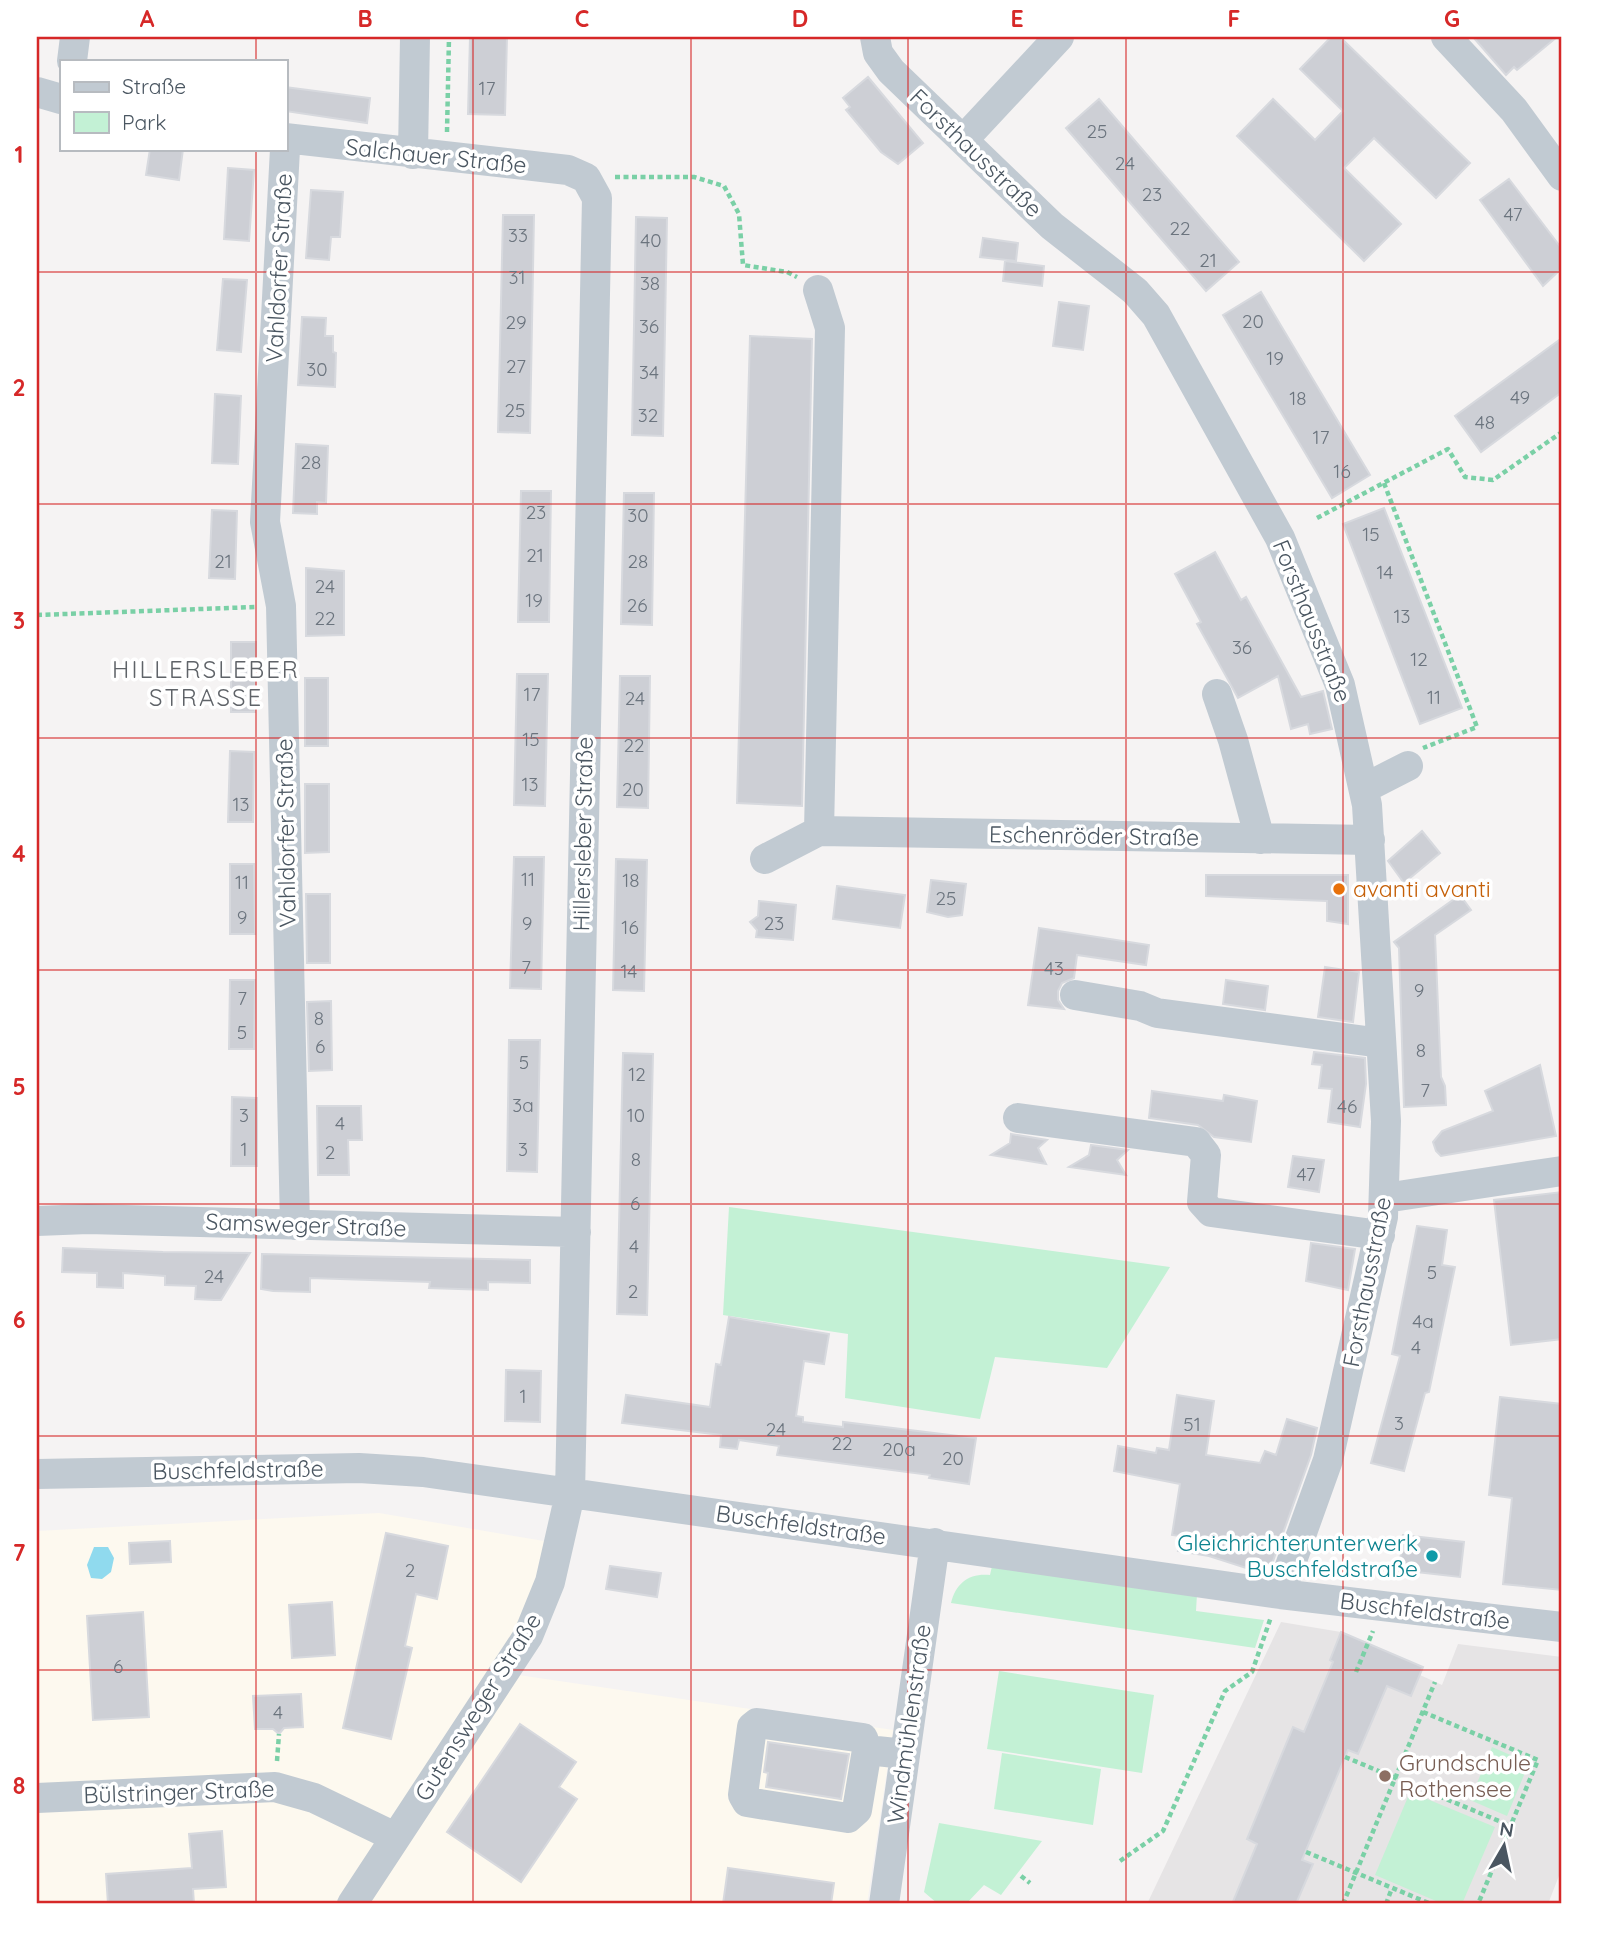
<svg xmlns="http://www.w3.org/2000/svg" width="1599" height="1941" font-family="Quicksand,sans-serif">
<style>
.commercial{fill:#fdf9ef}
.education{fill:#e6e4e5}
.green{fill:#c3f1d5}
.water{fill:#90daee}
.building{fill:#cdcfd5;stroke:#d7d9de;stroke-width:2}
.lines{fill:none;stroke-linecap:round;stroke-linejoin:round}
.path{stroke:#7ad0a6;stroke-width:4.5;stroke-dasharray:5 3.5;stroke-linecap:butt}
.minor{stroke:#c1cad2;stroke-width:30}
.grid{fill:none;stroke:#d62828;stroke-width:2;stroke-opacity:0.55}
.food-dot{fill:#e8710a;stroke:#fff;stroke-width:2.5}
.culture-dot{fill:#0f9aa8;stroke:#fff;stroke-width:2.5}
.education-dot{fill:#8d6e63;stroke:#fff;stroke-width:2.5}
.labels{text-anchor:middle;stroke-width:7;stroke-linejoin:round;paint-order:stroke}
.number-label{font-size:19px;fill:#6b747e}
.street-label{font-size:23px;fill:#4a5661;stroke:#fff}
.food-label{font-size:23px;fill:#c56008;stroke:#fff;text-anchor:start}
.culture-label{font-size:23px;fill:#0d838f;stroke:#fff;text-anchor:end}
.education-label{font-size:23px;fill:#785e54;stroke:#fff;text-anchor:start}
.neighbourhood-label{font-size:24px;letter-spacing:2px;fill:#5f6368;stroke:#fff}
.neatline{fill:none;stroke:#d62828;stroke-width:2.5}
.grid-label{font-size:23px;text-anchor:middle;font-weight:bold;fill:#d62828}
</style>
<rect width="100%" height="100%" fill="#f5f3f3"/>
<!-- commercial -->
<path class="commercial" d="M 379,1513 L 544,1541 L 536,1583 L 523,1618 L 491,1671 L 893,1730 L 867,1904 L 37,1904 L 37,1531 Z"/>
<!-- education -->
<path class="education" d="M 1281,1622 L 1341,1632 L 1423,1667 L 1420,1675 L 1442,1685 L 1458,1644 L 1562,1657 L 1562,1868 L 1548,1904 L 1147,1904 Z"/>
<!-- green -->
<path class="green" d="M 729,1207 L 1170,1267 L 1107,1368 L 995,1357 L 980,1419 L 845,1398 L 848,1334 L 723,1315 Z
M 992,1566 L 1197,1594 L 1196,1611 L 1264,1620 L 1255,1648 L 951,1603 C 956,1583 969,1573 990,1575 Z
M 999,1671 L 1154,1695 L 1142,1773 L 987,1749 Z
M 1492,1747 L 1529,1763 L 1507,1816 L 1470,1800 Z
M 1002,1753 L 1101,1769 L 1093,1825 L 994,1809 Z
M 1410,1792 L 1495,1827 L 1462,1904 L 1443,1904 L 1375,1875 Z
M 939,1823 L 1042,1841 L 1001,1895 L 984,1885 L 966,1904 L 938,1904 L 924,1892 Z"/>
<!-- water -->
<path class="water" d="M 94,1547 L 108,1547 L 114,1558 L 111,1572 L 102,1579 L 91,1578 L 87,1565 Z"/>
<!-- building -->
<path class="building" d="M 470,37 L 507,37 L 505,115 L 468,114 Z
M 1331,37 L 1340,37 L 1470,163 L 1436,198 L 1374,138 L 1344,168 L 1401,224 L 1364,261 L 1237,136 L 1273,99 L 1315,140 L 1343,111 L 1300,69 Z
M 1473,37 L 1557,37 L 1517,70 L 1514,67 L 1506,75 Z
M 868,77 L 923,143 L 898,164 L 881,152 L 846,110 L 850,107 L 843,98 Z
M 285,87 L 370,98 L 367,123 L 285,111 Z
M 1099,99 L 1239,262 L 1206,291 L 1066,128 Z
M 150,149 L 183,149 L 179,180 L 146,175 Z
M 228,168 L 254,170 L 249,241 L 224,239 Z
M 1509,179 L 1562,249 L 1562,268 L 1543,286 L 1480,200 Z
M 311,190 L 343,192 L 340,237 L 331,237 L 329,260 L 306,258 Z
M 503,215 L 534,215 L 530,433 L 498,432 Z
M 636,217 L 667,218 L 663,436 L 632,435 Z
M 983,238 L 1018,243 L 1016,261 L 980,257 Z
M 1005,261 L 1044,266 L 1042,286 L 1003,281 Z
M 223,279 L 247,280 L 241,352 L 217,350 Z
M 1261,292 L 1370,475 L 1332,498 L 1223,315 Z
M 1059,302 L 1089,306 L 1083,350 L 1053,346 Z
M 302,317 L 326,318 L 325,336 L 333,336 L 333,352 L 336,353 L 335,387 L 298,385 Z
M 750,336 L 812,339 L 802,806 L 737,803 Z
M 1562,338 L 1562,392 L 1481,452 L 1455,416 Z
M 215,394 L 241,396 L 238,464 L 212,463 Z
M 296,444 L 328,446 L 326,503 L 317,502 L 317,514 L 293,513 Z
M 521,491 L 551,491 L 549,622 L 518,622 Z
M 624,493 L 654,493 L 652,625 L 621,624 Z
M 1384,508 L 1462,708 L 1420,724 L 1343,524 Z
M 212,510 L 237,511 L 235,579 L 209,578 Z
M 1215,552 L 1241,600 L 1246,597 L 1301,697 L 1323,691 L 1332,729 L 1310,734 L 1308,724 L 1291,729 L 1278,676 L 1238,698 L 1197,624 L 1201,622 L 1175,574 Z
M 306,568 L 344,571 L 344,635 L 306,636 Z
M 231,642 L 256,642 L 255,712 L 231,712 Z
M 517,674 L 548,674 L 545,806 L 514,805 Z
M 620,676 L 650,676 L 648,808 L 617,807 Z
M 305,678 L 328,678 L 328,746 L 305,746 Z
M 230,751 L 254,752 L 253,822 L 228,822 Z
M 305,784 L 329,784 L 329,852 L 305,853 Z
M 1422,831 L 1440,853 L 1404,883 L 1388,861 Z
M 514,857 L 544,857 L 541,989 L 510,988 Z
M 616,859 L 647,860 L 644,991 L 613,990 Z
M 230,864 L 254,864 L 255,934 L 230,934 Z
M 1206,875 L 1348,875 L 1348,924 L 1327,921 L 1327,901 L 1206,896 Z
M 931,880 L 966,884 L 962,915 L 948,917 L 927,912 Z
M 837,886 L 905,895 L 900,928 L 833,919 Z
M 306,894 L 330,894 L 330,963 L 307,963 Z
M 1460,895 L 1471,910 L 1435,935 L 1441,1077 L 1445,1086 L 1446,1105 L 1404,1107 L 1399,948 L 1394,942 Z
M 759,901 L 796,905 L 793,940 L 756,937 L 757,930 L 750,922 L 758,916 Z
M 1039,928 L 1149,945 L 1146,965 L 1077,955 L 1074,978 L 1062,983 L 1058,991 L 1058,1000 L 1064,1009 L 1028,1005 Z
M 1325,967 L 1359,972 L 1353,1022 L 1318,1017 Z
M 230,980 L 255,980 L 254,1049 L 229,1049 Z
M 1226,980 L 1268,986 L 1265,1010 L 1223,1004 Z
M 331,1001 L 332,1070 L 309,1071 L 307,1002 Z
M 509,1040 L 540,1040 L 537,1172 L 507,1171 Z
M 1314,1052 L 1365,1058 L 1366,1084 L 1360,1127 L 1328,1122 L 1332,1089 L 1319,1088 L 1322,1065 L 1312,1064 Z
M 623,1053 L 653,1054 L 647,1315 L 617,1314 Z
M 1540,1065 L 1556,1136 L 1441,1156 L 1436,1151 L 1433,1142 L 1442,1131 L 1493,1111 L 1485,1091 Z
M 1152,1091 L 1223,1101 L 1224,1095 L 1257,1101 L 1251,1142 L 1214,1137 L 1198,1125 L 1149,1118 Z
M 232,1097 L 257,1098 L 257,1166 L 231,1166 Z
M 317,1106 L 361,1106 L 362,1140 L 348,1140 L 349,1175 L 318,1175 Z
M 1011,1134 L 1047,1140 L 1038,1148 L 1046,1164 L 991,1155 L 1010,1143 Z
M 1091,1145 L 1128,1150 L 1117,1160 L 1126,1175 L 1069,1167 L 1089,1155 Z
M 1293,1156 L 1324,1160 L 1319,1192 L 1288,1187 Z
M 1562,1192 L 1562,1339 L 1511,1345 L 1494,1200 Z
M 1417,1226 L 1447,1230 L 1442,1265 L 1455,1267 L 1429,1392 L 1425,1393 L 1404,1471 L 1371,1463 L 1400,1356 L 1392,1354 Z
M 1311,1243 L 1355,1249 L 1348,1290 L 1306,1281 Z
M 63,1248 L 163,1252 L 250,1253 L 221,1300 L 214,1300 L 195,1299 L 196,1286 L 165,1285 L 165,1276 L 123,1273 L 123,1288 L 97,1287 L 97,1273 L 62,1272 Z
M 262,1254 L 530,1260 L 530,1283 L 488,1282 L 488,1290 L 429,1288 L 430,1282 L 310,1278 L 310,1292 L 273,1291 L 261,1289 Z
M 729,1317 L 829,1334 L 824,1364 L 804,1361 L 796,1416 L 803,1417 L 803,1422 L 843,1427 L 843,1422 L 976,1438 L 969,1484 L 929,1478 L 930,1475 L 777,1455 L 779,1446 L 739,1440 L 737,1449 L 720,1447 L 721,1435 L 622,1423 L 626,1395 L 710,1407 L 716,1364 L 721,1365 Z
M 506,1370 L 541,1371 L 540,1422 L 505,1421 Z
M 1177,1395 L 1214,1401 L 1206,1455 L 1260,1463 L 1265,1451 L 1276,1455 L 1287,1419 L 1317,1428 L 1311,1455 L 1268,1575 L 1209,1556 L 1178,1551 L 1180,1536 L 1172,1535 L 1180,1484 L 1114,1471 L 1118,1446 L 1156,1453 L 1157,1448 L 1169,1450 Z
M 1500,1397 L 1562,1404 L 1562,1590 L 1503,1584 L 1512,1498 L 1489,1495 Z
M 386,1533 L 448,1546 L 437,1599 L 416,1594 L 405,1646 L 412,1648 L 391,1739 L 343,1728 Z
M 1403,1535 L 1464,1542 L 1460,1577 L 1399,1570 Z
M 170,1541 L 171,1562 L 130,1564 L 129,1543 Z
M 610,1566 L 661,1573 L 657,1597 L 606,1589 Z
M 332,1602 L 335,1655 L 292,1658 L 289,1605 Z
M 143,1612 L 149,1717 L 93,1720 L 87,1616 Z
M 1341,1632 L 1423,1667 L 1411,1696 L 1387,1686 L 1358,1754 L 1348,1750 L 1302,1860 L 1313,1864 L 1296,1904 L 1232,1904 L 1257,1844 L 1247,1839 L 1293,1727 L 1304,1732 L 1333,1662 L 1330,1660 Z
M 301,1694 L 303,1727 L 284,1728 L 279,1734 L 273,1729 L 255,1729 L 253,1696 Z
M 520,1724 L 576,1762 L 559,1787 L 577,1799 L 521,1882 L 447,1832 Z
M 768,1742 L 849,1754 L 841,1799 L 766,1787 L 768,1773 L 764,1772 Z
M 222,1831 L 226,1887 L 193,1889 L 194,1904 L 108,1904 L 106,1874 L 192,1868 L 189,1834 Z
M 728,1868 L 834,1883 L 831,1904 L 723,1904 Z"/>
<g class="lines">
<!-- path -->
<path class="path" d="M 447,132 L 449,37
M 615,177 L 694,177 L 724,186 L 739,214 L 743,265 L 787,272 L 797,277
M 1384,483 L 1477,727 L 1423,748
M 1317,518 L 1448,449 L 1465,477 L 1493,480 L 1562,432
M 37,615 L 256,607
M 1356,1672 L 1373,1631
M 1423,1712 L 1538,1760 L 1478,1904
M 1345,1757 L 1511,1826
M 277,1761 L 279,1734
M 1306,1852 L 1431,1904
M 1120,1861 L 1163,1831 L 1225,1691 L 1252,1672 L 1271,1617
M 1021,1876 L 1030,1883
M 1343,1904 L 1435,1682
M 1386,1904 L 1392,1888
M 1560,1904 L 1562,1900"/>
<!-- minor -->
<path class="minor" d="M 875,37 L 878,53 L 891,71 L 1052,226 L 1135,291 L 1156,315 L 1280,538 L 1340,685 L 1367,805 L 1386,1121 L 1383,1217 L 1328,1460 L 1280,1594
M 1446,37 L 1514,110 L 1562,176
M 72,61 L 75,37
M 37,92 L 61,99
M 285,138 L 568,170 L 586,178 L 597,198 L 570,1494 L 550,1582 L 528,1636 L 352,1904
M 963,140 L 1059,37
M 285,149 L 265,522 L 281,606 L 295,1225
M 413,154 L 415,37
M 818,290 L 830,328 L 819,831
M 1217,694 L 1233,740 L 1260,839
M 1365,788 L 1408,766
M 765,859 L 819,831 L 1370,840
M 1075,995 L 1140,1006 L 1157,1013 L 1381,1043
M 1018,1118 L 1196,1142 L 1206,1155 L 1202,1202 L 1211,1212 L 1380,1235
M 1385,1198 L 1562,1171
M 37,1221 L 88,1219 L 576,1232
M 37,1474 L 359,1468 L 423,1472 L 1280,1594 L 1562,1627
M 867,1750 L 863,1738 L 757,1723 L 752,1727 L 743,1795 L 747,1802 L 848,1818 L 857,1810 L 867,1750 L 905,1754
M 37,1798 L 275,1787 L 314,1798 L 395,1837
M 884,1904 L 935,1543"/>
</g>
<!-- grid -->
<path class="grid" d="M 256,37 L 256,61M 473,37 L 473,1904M 691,37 L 691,1904M 908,37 L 908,1904M 1126,37 L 1126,1904M 1343,37 L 1343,1904M 256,149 L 256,1904M 37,272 L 1562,272M 37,504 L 1562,504M 37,738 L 1562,738M 37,970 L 1562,970M 37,1204 L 1562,1204M 37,1436 L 1562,1436M 37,1670 L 1562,1670"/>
<!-- markers -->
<circle class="food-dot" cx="1339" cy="889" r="7"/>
<circle class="culture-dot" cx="1432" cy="1556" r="7"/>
<circle class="education-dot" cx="1385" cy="1776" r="7"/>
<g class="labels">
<!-- number labels -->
<g class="number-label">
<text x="487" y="95">17</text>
<text x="1097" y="138">25</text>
<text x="1125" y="170">24</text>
<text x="1152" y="201">23</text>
<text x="1513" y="221">47</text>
<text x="1180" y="235">22</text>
<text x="518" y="242">33</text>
<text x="651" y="247">40</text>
<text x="1208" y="267">21</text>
<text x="517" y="284">31</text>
<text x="650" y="290">38</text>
<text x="1253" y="328">20</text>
<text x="516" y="329">29</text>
<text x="649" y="333">36</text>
<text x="1275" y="365">19</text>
<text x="516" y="373">27</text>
<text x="317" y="376">30</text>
<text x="649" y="379">34</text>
<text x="1520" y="404">49</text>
<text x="1298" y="405">18</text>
<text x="515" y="417">25</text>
<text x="648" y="422">32</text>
<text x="1485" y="429">48</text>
<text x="1321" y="444">17</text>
<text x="311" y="469">28</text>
<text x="1342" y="478">16</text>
<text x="536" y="519">23</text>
<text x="638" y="522">30</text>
<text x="1371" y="541">15</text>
<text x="535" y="562">21</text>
<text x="223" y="568">21</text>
<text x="638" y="568">28</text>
<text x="1385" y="579">14</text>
<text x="325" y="593">24</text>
<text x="534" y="607">19</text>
<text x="637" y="612">26</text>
<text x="1402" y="623">13</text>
<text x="325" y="625">22</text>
<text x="1242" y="654">36</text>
<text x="1419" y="666">12</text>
<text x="532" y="701">17</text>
<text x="1434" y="704">11</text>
<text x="635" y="705">24</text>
<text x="531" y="746">15</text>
<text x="634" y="752">22</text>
<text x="530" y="791">13</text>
<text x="633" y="796">20</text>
<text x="241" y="811">13</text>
<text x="528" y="886">11</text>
<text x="631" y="887">18</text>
<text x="242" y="889">11</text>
<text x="946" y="905">25</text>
<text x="242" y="924">9</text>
<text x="527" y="930">9</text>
<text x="774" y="930">23</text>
<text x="630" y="934">16</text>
<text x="526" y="974">7</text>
<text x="1054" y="975">43</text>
<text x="629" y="978">14</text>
<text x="1419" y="997">9</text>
<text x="242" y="1005">7</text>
<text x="319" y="1025">8</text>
<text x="242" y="1039">5</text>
<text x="320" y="1053">6</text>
<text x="1421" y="1057">8</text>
<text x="524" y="1069">5</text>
<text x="637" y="1081">12</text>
<text x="1425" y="1097">7</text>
<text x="523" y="1112">3a</text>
<text x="1347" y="1113">46</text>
<text x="244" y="1122">3</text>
<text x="636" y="1122">10</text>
<text x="340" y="1130">4</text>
<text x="244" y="1156">1</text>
<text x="523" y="1156">3</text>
<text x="330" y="1159">2</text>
<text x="636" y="1166">8</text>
<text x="1306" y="1181">47</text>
<text x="635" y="1210">6</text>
<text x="634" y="1253">4</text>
<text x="1432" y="1279">5</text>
<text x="214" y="1283">24</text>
<text x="633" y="1298">2</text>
<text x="1423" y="1328">4a</text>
<text x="1416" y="1354">4</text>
<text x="523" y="1403">1</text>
<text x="1399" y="1430">3</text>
<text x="1192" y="1431">51</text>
<text x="776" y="1436">24</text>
<text x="842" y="1450">22</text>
<text x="899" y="1456">20a</text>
<text x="953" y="1465">20</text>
<text x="410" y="1577">2</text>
<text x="118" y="1673">6</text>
<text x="278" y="1719">4</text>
</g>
<!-- street labels -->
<g class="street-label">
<text transform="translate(976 153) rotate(44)" y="8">Forsthausstraße</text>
<text transform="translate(436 156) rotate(6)" y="8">Salchauer Straße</text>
<text transform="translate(279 268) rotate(-87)" y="8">Vahldorfer Straße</text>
<text transform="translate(1312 621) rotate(68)" y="8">Forsthausstraße</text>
<text transform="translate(286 833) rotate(-91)" y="8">Vahldorfer Straße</text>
<text transform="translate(583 834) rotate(-89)" y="8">Hillersleber Straße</text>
<text transform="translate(1094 836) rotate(1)" y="8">Eschenröder Straße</text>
<text transform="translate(306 1225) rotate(2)" y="8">Samsweger Straße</text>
<text transform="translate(1367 1282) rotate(-79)" y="8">Forsthausstraße</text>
<text transform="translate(238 1470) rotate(-1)" y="8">Buschfeldstraße</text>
<text transform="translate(801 1525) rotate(8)" y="8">Buschfeldstraße</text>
<text transform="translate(1425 1611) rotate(7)" y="8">Buschfeldstraße</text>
<text transform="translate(478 1707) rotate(-58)" y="8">Gutensweger Straße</text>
<text transform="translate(909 1724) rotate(-82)" y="8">Windmühlenstraße</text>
<text transform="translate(179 1792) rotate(-2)" y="8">Bülstringer Straße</text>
</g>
<!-- food labels -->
<g class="food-label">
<text x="1353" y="897">avanti avanti</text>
</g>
<!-- culture labels -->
<g class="culture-label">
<text x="1418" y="1551">Gleichrichterunterwerk<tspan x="1418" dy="26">Buschfeldstraße</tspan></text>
</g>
<!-- education labels -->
<g class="education-label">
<text x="1399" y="1771">Grundschule<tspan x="1399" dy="26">Rothensee</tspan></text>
</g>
<!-- neighbourhood labels -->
<g class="neighbourhood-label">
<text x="206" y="678">HILLERSLEBER<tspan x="206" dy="28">STRASSE</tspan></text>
</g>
</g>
<!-- border -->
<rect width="1599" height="1941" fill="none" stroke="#ffffff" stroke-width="77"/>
<!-- legend -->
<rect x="60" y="60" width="228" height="91" fill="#ffffff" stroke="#b7bbc0" stroke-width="2"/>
<rect x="74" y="82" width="35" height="10" fill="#c1cad2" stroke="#b7bbc0" stroke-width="2"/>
<text x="122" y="94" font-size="21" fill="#4a5661">Straße</text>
<rect x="74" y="112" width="35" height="21" fill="#c3f1d5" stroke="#b7bbc0" stroke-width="2"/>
<text x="122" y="130" font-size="21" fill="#4a5661">Park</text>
<!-- north arrow -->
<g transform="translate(1504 1846) rotate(9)" stroke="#ffffff" stroke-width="5" paint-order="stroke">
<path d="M0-5L12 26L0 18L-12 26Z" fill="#4a5661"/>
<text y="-10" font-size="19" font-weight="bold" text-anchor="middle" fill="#4a5661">N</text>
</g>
<rect x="38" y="38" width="1522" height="1864" class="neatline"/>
<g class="grid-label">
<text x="147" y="27">A</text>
<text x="365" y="27">B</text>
<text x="582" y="27">C</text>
<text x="800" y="27">D</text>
<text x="1017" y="27">E</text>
<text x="1234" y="27">F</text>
<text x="1452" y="27">G</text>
<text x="19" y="163">1</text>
<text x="19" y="396">2</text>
<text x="19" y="629">3</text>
<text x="19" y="862">4</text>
<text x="19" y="1095">5</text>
<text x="19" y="1328">6</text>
<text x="19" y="1561">7</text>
<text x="19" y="1794">8</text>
</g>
</svg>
